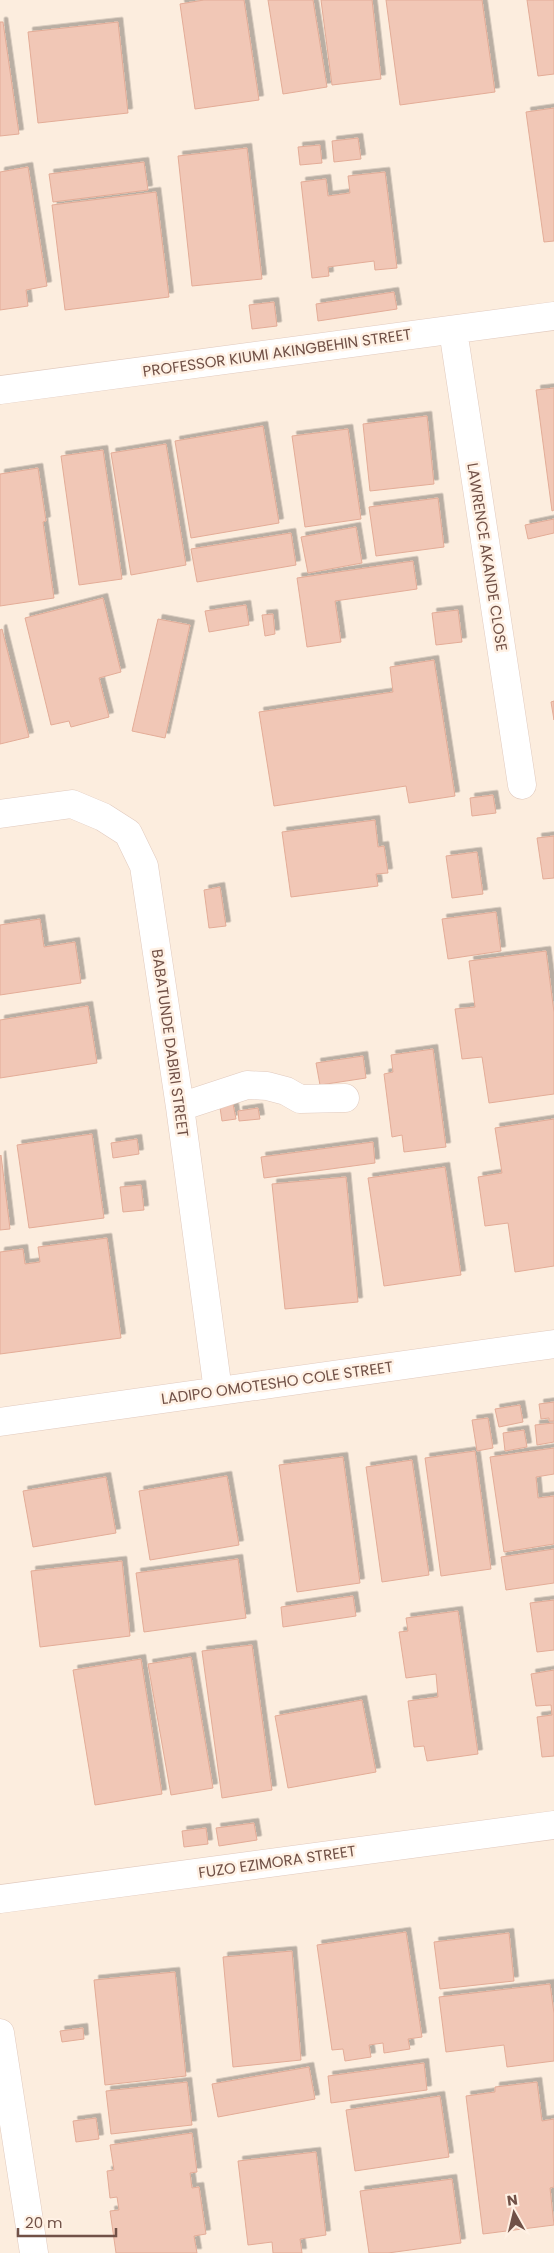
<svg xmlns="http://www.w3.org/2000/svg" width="554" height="2253" font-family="Poppins,sans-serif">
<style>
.building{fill:#f1c7b6;stroke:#e3ac97;filter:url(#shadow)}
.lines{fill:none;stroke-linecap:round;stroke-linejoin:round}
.minor-casing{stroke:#e1cabe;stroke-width:29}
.minor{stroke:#fff;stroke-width:28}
.labels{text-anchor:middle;stroke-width:5;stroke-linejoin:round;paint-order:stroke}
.street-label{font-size:15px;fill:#715147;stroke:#fff1e4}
</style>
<defs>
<filter id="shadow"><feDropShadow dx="4.5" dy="-4.5" stdDeviation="0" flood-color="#0004"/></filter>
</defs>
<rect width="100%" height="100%" fill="#fcedde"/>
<!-- building -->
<path class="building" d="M 204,0 L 244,0 L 259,100 L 195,109 L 180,4 Z
M 268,0 L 313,0 L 327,87 L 283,94 Z
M 321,0 L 372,0 L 381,79 L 332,85 Z
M 386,0 L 482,0 L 495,92 L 400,105 Z
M 527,0 L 554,0 L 554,74 L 538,76 Z
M 0,22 L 3,22 L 19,134 L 0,136 Z
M 118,22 L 128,113 L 38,123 L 28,32 Z
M 554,108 L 554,241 L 544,242 L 526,112 Z
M 358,138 L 361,159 L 334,162 L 332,141 Z
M 320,145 L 322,163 L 300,165 L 298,147 Z
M 247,148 L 262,279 L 192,286 L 178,156 Z
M 144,162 L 148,190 L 53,202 L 49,174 Z
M 28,167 L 47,286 L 26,290 L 28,306 L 0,310 L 0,172 Z
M 385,172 L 397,268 L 375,270 L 374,261 L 328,267 L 329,276 L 312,278 L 301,182 L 326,179 L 328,196 L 350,193 L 348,176 Z
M 156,192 L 169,297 L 65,310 L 52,205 Z
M 394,292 L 397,309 L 318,321 L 316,304 Z
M 274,302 L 277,326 L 252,329 L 249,305 Z
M 554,388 L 554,510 L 552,511 L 536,390 Z
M 427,416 L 434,484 L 370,491 L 363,424 Z
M 263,426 L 279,523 L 191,538 L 175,441 Z
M 348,429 L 361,519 L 305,527 L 292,436 Z
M 166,444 L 186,565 L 131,575 L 111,453 Z
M 103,450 L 122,579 L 79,585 L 61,456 Z
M 38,468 L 46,521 L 43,522 L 54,598 L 0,606 L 0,474 Z
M 438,498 L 444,547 L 376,556 L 369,507 Z
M 554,519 L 554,533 L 528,539 L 525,525 Z
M 356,527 L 362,563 L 308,573 L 301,537 Z
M 291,533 L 296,565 L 197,582 L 191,549 Z
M 413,561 L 417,589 L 335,601 L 341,642 L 307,647 L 297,578 Z
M 103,598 L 121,672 L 99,678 L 109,717 L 71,727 L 69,721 L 51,725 L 25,618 Z
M 246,605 L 249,625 L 209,632 L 205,611 Z
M 458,610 L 462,642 L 436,645 L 432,613 Z
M 273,614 L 275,634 L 265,636 L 262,615 Z
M 158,619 L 190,625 L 165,738 L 132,731 Z
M 2,629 L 29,737 L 0,744 L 0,630 Z
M 434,660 L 455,796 L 409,803 L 406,786 L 274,806 L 259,712 L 393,692 L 390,667 Z
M 554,701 L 554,720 L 551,702 Z
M 493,795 L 496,813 L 472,816 L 470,798 Z
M 375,820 L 378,847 L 384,846 L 388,873 L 376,874 L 378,886 L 291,897 L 282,832 Z
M 554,836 L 554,878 L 543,879 L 537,838 Z
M 477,852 L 483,894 L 452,898 L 446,856 Z
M 220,887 L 226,926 L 209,928 L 204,890 Z
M 496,912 L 501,951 L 448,959 L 442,919 Z
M 40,919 L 44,947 L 75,942 L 81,983 L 0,995 L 0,925 Z
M 546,951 L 554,1012 L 554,1094 L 489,1103 L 482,1057 L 462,1059 L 455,1009 L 475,1007 L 469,961 Z
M 88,1006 L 97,1063 L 0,1078 L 0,1020 Z
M 433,1049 L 446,1147 L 404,1152 L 402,1135 L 392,1137 L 384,1074 L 393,1072 L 391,1055 Z
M 363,1056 L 366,1078 L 320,1085 L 316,1063 Z
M 232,1099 L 236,1119 L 222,1121 L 219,1101 Z
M 258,1108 L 260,1119 L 239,1121 L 238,1111 Z
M 554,1119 L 554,1266 L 515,1272 L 508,1223 L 485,1226 L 478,1177 L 502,1173 L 495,1128 Z
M 92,1134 L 104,1218 L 29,1228 L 17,1145 Z
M 137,1139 L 139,1154 L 113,1158 L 111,1143 Z
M 373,1142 L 375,1163 L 264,1178 L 261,1157 Z
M 1,1155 L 10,1229 L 0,1230 L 0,1156 Z
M 445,1167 L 461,1275 L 384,1286 L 368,1178 Z
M 346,1177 L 358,1302 L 285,1309 L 272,1184 Z
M 141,1185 L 144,1210 L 123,1212 L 120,1187 Z
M 107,1238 L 121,1338 L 0,1354 L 0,1252 L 23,1249 L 25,1264 L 40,1262 L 38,1247 Z
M 554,1402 L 554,1421 L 549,1421 L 549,1418 L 541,1419 L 539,1404 Z
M 520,1405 L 523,1422 L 499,1427 L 495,1409 Z
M 488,1418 L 493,1448 L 477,1451 L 472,1420 Z
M 554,1423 L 554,1442 L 537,1445 L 535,1425 Z
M 524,1430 L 527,1447 L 505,1451 L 503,1433 Z
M 554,1448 L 554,1474 L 536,1477 L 538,1498 L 554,1496 L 554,1544 L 504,1552 L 490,1457 Z
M 475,1451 L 491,1569 L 441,1576 L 425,1458 Z
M 343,1457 L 360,1583 L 297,1592 L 279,1465 Z
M 412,1460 L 429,1575 L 382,1582 L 366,1467 Z
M 227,1476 L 239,1545 L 150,1560 L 139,1491 Z
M 106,1477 L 116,1533 L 33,1547 L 23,1491 Z
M 554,1549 L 554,1583 L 506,1590 L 501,1557 Z
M 238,1559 L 246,1618 L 144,1632 L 136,1573 Z
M 122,1561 L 130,1636 L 40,1647 L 31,1571 Z
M 353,1596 L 356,1616 L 283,1627 L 281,1607 Z
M 554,1600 L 554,1650 L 537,1652 L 530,1603 Z
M 458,1611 L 478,1754 L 427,1761 L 424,1746 L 414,1747 L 408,1701 L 438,1697 L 436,1674 L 406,1678 L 399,1632 L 408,1631 L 406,1618 Z
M 252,1645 L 272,1790 L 222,1798 L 202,1651 Z
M 191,1657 L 213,1788 L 171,1795 L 148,1664 Z
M 141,1659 L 162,1794 L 95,1805 L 73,1670 Z
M 554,1670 L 554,1756 L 542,1757 L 537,1717 L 552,1715 L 551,1705 L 536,1706 L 531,1674 Z
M 362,1700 L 376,1772 L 288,1788 L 275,1716 Z
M 254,1823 L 257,1840 L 219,1846 L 216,1828 Z
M 206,1828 L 208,1844 L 184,1847 L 182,1831 Z
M 406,1932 L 422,2037 L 408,2039 L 410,2049 L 384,2053 L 383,2043 L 369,2045 L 371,2057 L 345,2061 L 343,2049 L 332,2050 L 317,1945 Z
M 509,1933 L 514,1981 L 440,1989 L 434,1942 Z
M 292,1951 L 301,2060 L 233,2067 L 223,1957 Z
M 175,1972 L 186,2076 L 105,2085 L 94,1980 Z
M 550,1984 L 554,2013 L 554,2061 L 507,2067 L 504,2045 L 446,2052 L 439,1997 Z
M 83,2028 L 84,2039 L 62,2042 L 60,2031 Z
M 424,2063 L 427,2090 L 331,2103 L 328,2076 Z
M 309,2067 L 315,2099 L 218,2117 L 212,2084 Z
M 187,2082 L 192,2125 L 111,2134 L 106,2091 Z
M 537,2082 L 542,2121 L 554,2119 L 554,2187 L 550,2188 L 554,2225 L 483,2234 L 466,2096 L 495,2092 L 495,2087 Z
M 440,2096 L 449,2157 L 355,2171 L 346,2110 Z
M 96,2118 L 99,2139 L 76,2142 L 73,2121 Z
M 192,2133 L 197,2172 L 190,2173 L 192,2188 L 199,2187 L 206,2234 L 194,2236 L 197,2253 L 116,2253 L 110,2211 L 119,2210 L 117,2197 L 110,2198 L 107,2171 L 114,2170 L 110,2145 Z
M 316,2152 L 326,2235 L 300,2239 L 302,2253 L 273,2253 L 272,2242 L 248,2245 L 238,2161 Z
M 452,2179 L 461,2243 L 388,2253 L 369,2253 L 360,2191 Z"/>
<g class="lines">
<defs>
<path id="minor" d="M 453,330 L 522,785
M 0,390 L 554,316
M 0,814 L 72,804 L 103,817 L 128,833 L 144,866 L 180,1107 L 218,1391
M 180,1107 L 247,1085 L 267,1086 L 286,1091 L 300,1099 L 345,1098
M 0,1422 L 554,1344
M 0,1899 L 554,1825
M 0,2033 L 34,2253"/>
</defs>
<!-- minor casing -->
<use href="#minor" class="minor-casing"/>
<!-- minor -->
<use href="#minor" class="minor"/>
</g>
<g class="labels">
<!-- street labels -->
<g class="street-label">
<text transform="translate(277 353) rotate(-8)" y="5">PROFESSOR KIUMI AKINGBEHIN STREET</text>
<text transform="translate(487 557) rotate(81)" y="5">LAWRENCE AKANDE CLOSE</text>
<text transform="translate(170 1043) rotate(82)" y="5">BABATUNDE DABIRI STREET</text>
<text transform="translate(277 1383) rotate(-8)" y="5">LADIPO OMOTESHO COLE STREET</text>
<text transform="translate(277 1862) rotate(-8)" y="5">FUZO EZIMORA STREET</text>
</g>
</g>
<!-- north arrow -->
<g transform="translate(514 2213) rotate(352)" stroke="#fff1e4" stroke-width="4" paint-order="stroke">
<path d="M0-4L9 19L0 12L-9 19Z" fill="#715147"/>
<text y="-8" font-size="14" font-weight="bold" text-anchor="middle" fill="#715147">N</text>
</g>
<!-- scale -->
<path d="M18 2228v8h98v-8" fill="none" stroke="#715147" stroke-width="2.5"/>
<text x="25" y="2228" font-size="15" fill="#715147" stroke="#fff1e4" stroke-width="4" paint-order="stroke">20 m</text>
</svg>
